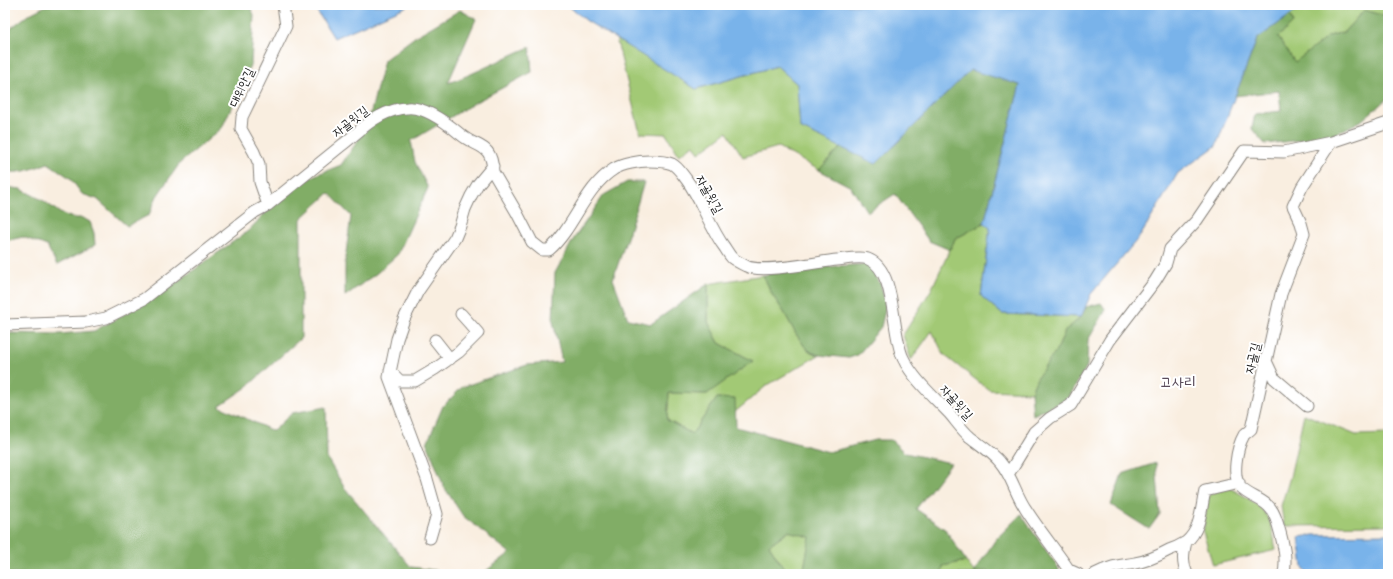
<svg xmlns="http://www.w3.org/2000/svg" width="1393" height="579" font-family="Delius,'Poor Story',sans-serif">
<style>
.green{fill:#a2c974;stroke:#5f7248}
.forest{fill:#81ad66;stroke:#4e6441}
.water{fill:#79b3ea;stroke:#4a6883}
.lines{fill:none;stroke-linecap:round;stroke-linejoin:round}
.minor-casing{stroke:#8a857e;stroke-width:13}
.minor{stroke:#fff;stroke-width:11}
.labels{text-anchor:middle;stroke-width:4;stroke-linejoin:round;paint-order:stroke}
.street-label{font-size:13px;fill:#1c1c1c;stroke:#fff}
.quarter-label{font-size:15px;fill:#5b4d5c;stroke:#fff}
</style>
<rect width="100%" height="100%" fill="#fff"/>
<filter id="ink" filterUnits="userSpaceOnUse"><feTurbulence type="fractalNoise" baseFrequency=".025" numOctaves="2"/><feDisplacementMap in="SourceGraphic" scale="8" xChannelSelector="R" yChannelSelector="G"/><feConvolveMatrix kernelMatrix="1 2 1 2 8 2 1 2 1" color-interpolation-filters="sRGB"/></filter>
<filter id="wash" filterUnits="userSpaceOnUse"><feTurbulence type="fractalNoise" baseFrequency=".012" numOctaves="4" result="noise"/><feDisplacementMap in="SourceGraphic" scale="16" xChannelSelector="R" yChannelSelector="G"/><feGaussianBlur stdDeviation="0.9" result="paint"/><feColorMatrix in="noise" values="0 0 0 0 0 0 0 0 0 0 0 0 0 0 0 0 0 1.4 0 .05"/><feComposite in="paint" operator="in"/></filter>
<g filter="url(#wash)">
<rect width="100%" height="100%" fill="#f9eee0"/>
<!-- green -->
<path class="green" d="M 1304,5 L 1388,5 L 1383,16 L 1364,10 L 1344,32 L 1329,36 L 1295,63 L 1277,37 L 1293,23 L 1290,15 Z
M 616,38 L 696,89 L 777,66 L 797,84 L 800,128 L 841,147 L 819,170 L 778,147 L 743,157 L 727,132 L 699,153 L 694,145 L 679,155 L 666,134 L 640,133 Z
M 984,223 L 990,228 L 981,296 L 1002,314 L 1081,317 L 1065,331 L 1058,348 L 1037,378 L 1031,392 L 989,390 L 944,355 L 932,331 L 911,360 L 903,335 L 931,290 L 955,239 Z
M 763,275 L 773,296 L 784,312 L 796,334 L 805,347 L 811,352 L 819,355 L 766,386 L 735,412 L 734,399 L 717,398 L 692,434 L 667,420 L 669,393 L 707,394 L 753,361 L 719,343 L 708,322 L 708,284 Z
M 1304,414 L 1356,435 L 1388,434 L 1388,525 L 1284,526 L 1281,506 L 1290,477 Z
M 1225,486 C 1243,495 1265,505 1271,525 C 1274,533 1274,542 1276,550 L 1213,565 L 1203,532 L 1209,495 Z
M 788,531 L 810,537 L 803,574 L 785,574 L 786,571 L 769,545 Z
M 966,561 L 974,572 L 988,570 L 991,574 L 942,574 L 943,566 Z"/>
<!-- forest -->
<path class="forest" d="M 47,5 L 250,5 L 254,15 L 251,63 L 222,128 L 180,163 L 157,196 L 149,215 L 127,226 L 97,199 L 82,194 L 70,178 L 48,163 C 35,168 19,175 5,171 L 5,39 L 11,28 L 28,15 Z
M 460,10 L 476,19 L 448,83 C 477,73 503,58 530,47 L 532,72 L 476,102 L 411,141 L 415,162 L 428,188 L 398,254 L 377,273 L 345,296 L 345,260 L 351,216 L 329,193 L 301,219 L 301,338 L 247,387 L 219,406 L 273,431 L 292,413 L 326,407 L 327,458 L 344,487 L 411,567 L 465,574 L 5,574 L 5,333 L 60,334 L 94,331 L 155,297 L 191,272 L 248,231 L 275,203 L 313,176 L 341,165 L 367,127 L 384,60 L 416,36 Z
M 1364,10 L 1388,17 L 1388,98 L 1361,121 L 1329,137 L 1265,144 L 1252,129 L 1255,114 L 1281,111 L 1279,91 L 1235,96 L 1257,39 L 1290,15 L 1293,23 L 1278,37 L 1295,62 L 1329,36 L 1344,32 Z
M 970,69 L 1020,85 L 984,223 L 955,239 L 950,250 L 929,241 L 895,194 L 867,212 L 851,187 L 819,170 L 841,147 L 876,163 Z
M 627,182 L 644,182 L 629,232 L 613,279 L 628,319 L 651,324 L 708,284 L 708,322 L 719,343 L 753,361 L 707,394 L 669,393 L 667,420 L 692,434 L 717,398 L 735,399 L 736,427 L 829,452 L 875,440 L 891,440 L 905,453 L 951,463 L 916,509 L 946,530 L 966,561 L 943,566 L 942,574 L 803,574 L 810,537 L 788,531 L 769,545 L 786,572 L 785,574 L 482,574 L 510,553 L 463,516 L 444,487 L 427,443 L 443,406 L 462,387 L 527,365 L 562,362 L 553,321 L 555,273 L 573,240 L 604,195 Z
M 5,187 L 21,189 L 44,201 L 60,213 L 73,218 L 83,218 L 90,222 L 94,233 L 95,245 L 57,265 L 47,246 L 23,237 L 5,241 Z
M 868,264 L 881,285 L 886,306 L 881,327 L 858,355 L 849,358 L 819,355 L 811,352 L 805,347 L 796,334 L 784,312 L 773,296 L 763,275 L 824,267 Z
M 1101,303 L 1106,310 L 1088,340 L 1087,366 L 1068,399 L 1033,415 L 1031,392 L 1037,378 L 1058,348 L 1065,331 L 1081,317 L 1086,307 Z
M 1156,463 L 1160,514 L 1149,529 L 1111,505 L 1122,474 Z
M 1021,514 L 1033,532 L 1058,567 L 1060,574 L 991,574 L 988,571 L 974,572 L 996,539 Z"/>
<!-- water -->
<path class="water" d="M 313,5 L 410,5 L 334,38 Z
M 567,5 L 1304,5 L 1257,39 L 1216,146 L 1178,173 L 1141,235 L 1091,294 L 1081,317 L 1002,314 L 981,296 L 990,228 L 984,223 L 1020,85 L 970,70 L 876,164 L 800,128 L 797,84 L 777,66 L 696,89 L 587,21 Z
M 1388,534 L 1388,574 L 1308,574 L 1303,567 L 1299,537 L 1313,535 Z"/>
</g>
<g filter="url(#ink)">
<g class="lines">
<defs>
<path id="minor" d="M 268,205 L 260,182 L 259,164 L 254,152 L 241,129 L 242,117 L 286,26 L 283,5
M 5,325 L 86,322 L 106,318 L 144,299 L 255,212 L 268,205 C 293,185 317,165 342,145 C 354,136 366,123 380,116 C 387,112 399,108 407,108 C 424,106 448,124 460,134 C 477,149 492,142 493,172 L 517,213 L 532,242 L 542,250 L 549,250 C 575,227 584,188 614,169 C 623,164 638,161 649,161 C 656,161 665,161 672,164 C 678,167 682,174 686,179 C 702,200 709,227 725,248 C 727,251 729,255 732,258 C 736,261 742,264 746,266 C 761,274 817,262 837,260 C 846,259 860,256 868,259 C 897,270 891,333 903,358 C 913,379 933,396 949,413 C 956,421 962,430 970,437 C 980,445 992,452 1000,462 C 1012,476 1015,493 1025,508 C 1038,529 1055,549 1069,570 L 1078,574
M 435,340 L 450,359
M 1266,361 L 1274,378 L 1307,406
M 390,371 L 400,381 L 415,381 L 435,369 L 459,352 L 478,333 L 461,314
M 1009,473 L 1034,432 L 1050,418 L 1071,405 L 1110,340 L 1155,281 L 1166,263 L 1170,249 L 1197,220 L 1244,151 L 1284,152 L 1331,142 L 1388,123
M 430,538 L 437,514 L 427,479 L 389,377 L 397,339 L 404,319 L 418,291 L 455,238 L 460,226 L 465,209 L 471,196 L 478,184 L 493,166
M 1186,542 C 1183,554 1182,563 1187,574
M 1095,574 C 1109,566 1120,566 1135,563 C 1148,561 1158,556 1169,550 C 1175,548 1181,545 1186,542 C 1201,530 1201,508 1205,491 L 1239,483
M 1284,574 C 1285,569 1285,564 1285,559 C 1285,549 1277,516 1271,509 C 1264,499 1250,497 1241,488 C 1231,477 1237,447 1244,435 C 1246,433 1249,431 1251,429 L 1281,294 L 1304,234 L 1301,223 L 1293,206 L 1302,187 L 1331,142"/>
</defs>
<!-- minor casing -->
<use href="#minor" class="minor-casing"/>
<!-- minor -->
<use href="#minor" class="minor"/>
</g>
</g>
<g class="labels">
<!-- street labels -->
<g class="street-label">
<text transform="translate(241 87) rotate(-65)" y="5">대위안길</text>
<text transform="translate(350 121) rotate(-38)" y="5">자골윗길</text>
<text transform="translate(710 194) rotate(61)" y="5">자골윗길</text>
<text transform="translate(1252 358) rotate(-77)" y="5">자골길</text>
<text transform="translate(957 402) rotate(48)" y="5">자골윗길</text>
</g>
<!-- quarter labels -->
<g class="quarter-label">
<text x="1178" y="387">고사리</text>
</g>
</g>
<!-- margin -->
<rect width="1393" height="579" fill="none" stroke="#fff" stroke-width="20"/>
</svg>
